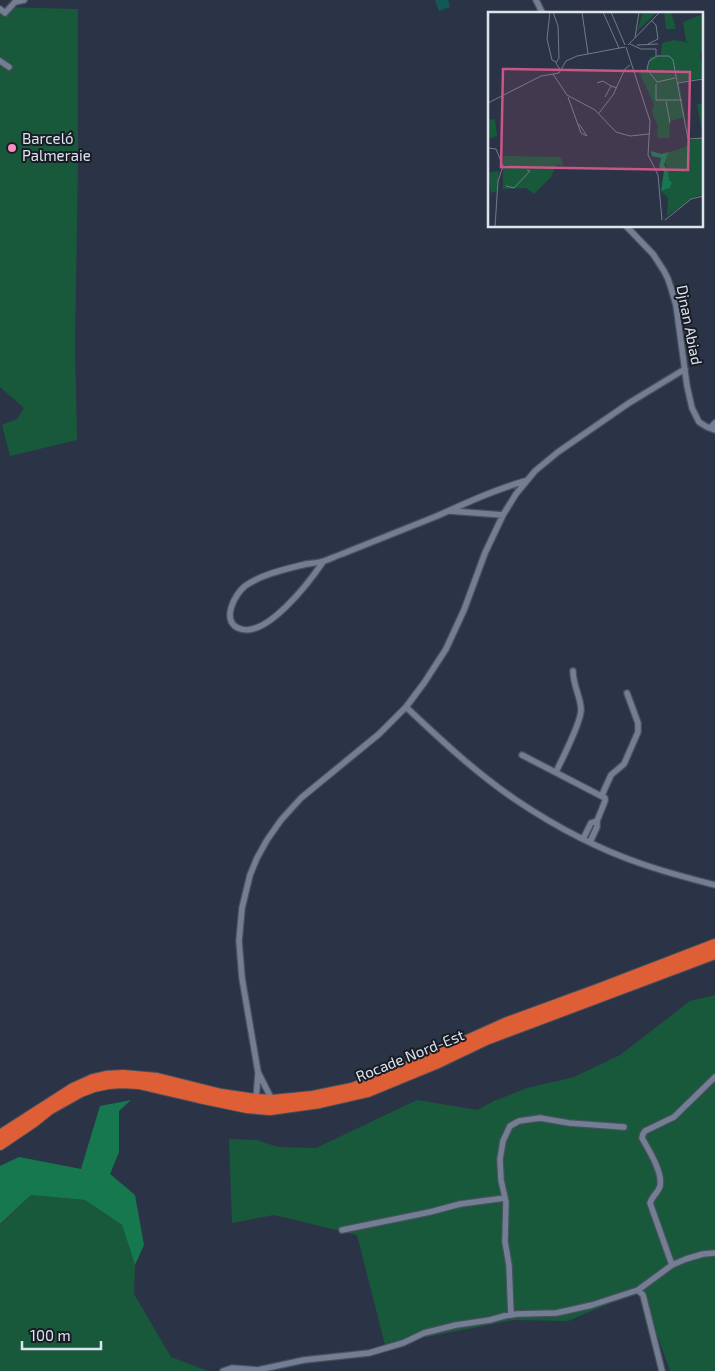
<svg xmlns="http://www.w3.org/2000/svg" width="715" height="1371" font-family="'Exo 2',sans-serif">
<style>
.green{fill:#18583b}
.forest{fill:#16784f}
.water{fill:#12585b}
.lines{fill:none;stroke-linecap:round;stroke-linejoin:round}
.street-casing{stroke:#48505f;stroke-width:8}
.highway-casing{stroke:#48505f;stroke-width:12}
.street{stroke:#737e93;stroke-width:5.5}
.highway{stroke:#de5e36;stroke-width:10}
.poi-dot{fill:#fc8fc1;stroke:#181c24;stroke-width:2}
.labels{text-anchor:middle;stroke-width:4;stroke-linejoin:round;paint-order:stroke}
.poi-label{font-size:15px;fill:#dde3ef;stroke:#181c24;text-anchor:start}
.street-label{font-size:15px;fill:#dde3ef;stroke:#181c24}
.inset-road{fill:none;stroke:#727a8a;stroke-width:1}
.view{fill:#ca5587;fill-opacity:0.15;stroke:#ca5587;stroke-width:2.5}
.inset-edge{fill:none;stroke:#dde3ef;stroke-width:2.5}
</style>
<rect width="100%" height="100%" fill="#2b3446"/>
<!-- green -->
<path class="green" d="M 0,7 L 78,9 L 78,164 L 75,344 L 77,440 L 10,456 L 2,425 L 17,419 L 24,408 L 0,387 Z
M 715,995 L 715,1371 L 670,1371 L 641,1290 L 568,1321 L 514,1320 L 385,1345 L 357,1235 L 274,1215 L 232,1223 L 229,1139 L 257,1140 L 278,1147 L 316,1148 L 417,1100 L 477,1110 L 494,1101 L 527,1088 L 574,1077 L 620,1055 L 690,1001 Z
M 31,1195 L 85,1200 L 122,1225 L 135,1265 L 134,1294 L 171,1357 L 208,1371 L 0,1371 L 0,1225 Z"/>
<!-- forest -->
<path class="forest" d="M 131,1100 L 119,1111 L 119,1152 L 110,1174 L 135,1195 L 144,1245 L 135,1265 L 122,1225 L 85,1200 L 31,1195 L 0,1224 L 0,1166 L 19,1157 L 81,1169 L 100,1106 Z"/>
<!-- water -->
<path class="water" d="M 435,0 L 448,0 L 450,7 L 439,11 Z"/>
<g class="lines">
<defs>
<path id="street" d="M 536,0 L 543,14
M 0,9 L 5,13 L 15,2 L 24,0
M 0,61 L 9,67
M 626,226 L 653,254 L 664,271 L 668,279 L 671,288 L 676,305 L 687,386 L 692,408 L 699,422 L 707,427 L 715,430
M 710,428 L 715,423
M 450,511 L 503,515
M 323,562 C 310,581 265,641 238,628 C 221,620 235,594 245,586 C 262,574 286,569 306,564 C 312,563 318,563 324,561 C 330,559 336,556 342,554 C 374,541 405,529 437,516 C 466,503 494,490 525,481
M 406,707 C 441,740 476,773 516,800 C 556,827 600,850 645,865 C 668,873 692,879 715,885
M 522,755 L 605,798 L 605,801 L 597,821 L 597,827 L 590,842
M 556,772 C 562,759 581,723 581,710 C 581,697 573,686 573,671
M 602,795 L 611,775 L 624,764 L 638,732 L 638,723 L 627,693
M 583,839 L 591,823 L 597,821
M 256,1099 L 258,1074
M 272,1100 L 258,1072 L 242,978 L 239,941 L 242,908 L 250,875 L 257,858 L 267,840 L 281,820 L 301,798 L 379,734 L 406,707 L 424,683 L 446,649 L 464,610 L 485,553 L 503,515 L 516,494 L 535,471 L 558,452 L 629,403 L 685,369
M 342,1230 L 430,1212 L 460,1204 L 505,1198
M 672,1265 L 650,1203 C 652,1196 658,1193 660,1186 C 663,1173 649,1150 642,1138 L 643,1134 L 645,1131 L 674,1117 L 715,1077
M 638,1290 L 643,1295 L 662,1371
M 511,1315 L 509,1265 L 505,1242 L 506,1202 L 501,1180 L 500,1159 L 503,1141 L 510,1126 L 519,1121 L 540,1118 L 569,1123 L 624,1127
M 223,1371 L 232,1368 L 258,1370 L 304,1360 L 369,1353 L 403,1343 L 424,1333 L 456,1325 L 490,1320 L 504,1316 L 517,1314 L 556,1313 L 570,1310 L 592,1305 L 638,1290 L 672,1265 L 686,1259 L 703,1254 L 715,1253"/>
<path id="highway" d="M 0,1135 L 73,1088 L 93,1079 L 106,1076 L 123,1075 L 157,1078 L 221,1094 L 256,1099 L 272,1100 L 313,1096 L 352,1088 L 405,1068 L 505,1023 L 598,989 L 715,944
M 0,1145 L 34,1122 L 49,1110 L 81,1092 L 94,1087 L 108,1084 L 122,1083 L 139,1084 L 199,1098 L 247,1108 L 270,1110 L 320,1103 L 368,1092 L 436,1064 L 486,1040 L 715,954"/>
</defs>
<!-- street casing -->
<use href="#street" class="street-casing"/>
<!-- highway casing -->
<use href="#highway" class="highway-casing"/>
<!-- street -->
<use href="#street" class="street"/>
<!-- highway -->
<use href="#highway" class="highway"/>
</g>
<!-- markers -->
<circle class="poi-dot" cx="12" cy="148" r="5"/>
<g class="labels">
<!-- poi labels -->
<g class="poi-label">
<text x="22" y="144">Barceló<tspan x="22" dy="17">Palmeraie</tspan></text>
</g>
<!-- street labels -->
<g class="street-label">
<text transform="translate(689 325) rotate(79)" y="5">Djnan Abiad</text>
<text transform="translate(410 1056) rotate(-22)" y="5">Rocade Nord-Est</text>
</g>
</g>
<!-- overview -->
<g transform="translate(488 12)">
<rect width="215" height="215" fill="#2b3446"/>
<path d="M 170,0 L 166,3 L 149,19 L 155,1 ZM 176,0 L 183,0 L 188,17 L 178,17 ZM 215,2 L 215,37 L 212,42 L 215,66 L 191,70 L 197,105 L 182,109 L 181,126 L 169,126 L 170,114 L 164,100 L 166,92 L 150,58 L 159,57 L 162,45 L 173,43 L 174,31 L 186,28 L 202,31 L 198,29 L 195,10 ZM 209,92 L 215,92 L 215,182 L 204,186 L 179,204 L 180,186 L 173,179 L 182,176 L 184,169 L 181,168 L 177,146 L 180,141 L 199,134 L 201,129 L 215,125 ZM 7,107 L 9,124 L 0,127 L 0,108 ZM 15,144 L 73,145 L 75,154 L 69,152 L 63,165 L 46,182 L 38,176 L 15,177 ZM 11,159 L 9,179 L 3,181 L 0,161 Z" fill="#18583b"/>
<path d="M 163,139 L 173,142 L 186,139 L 180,141 L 176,153 L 180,158 L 181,168 L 184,170 L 182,176 L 173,179 L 176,159 L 171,155 L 173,146 L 164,144 Z" fill="#16784f"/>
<path class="inset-road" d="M 62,0 L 59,27 L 64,48 L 68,50M 65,0 L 70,14 L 71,46 L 68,51 L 73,59M 94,0 L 100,42M 115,0 L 131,36M 123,0 L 137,33M 147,26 L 151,0M 142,32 L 153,37 L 168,37 L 168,44M 160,32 L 170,27 L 168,13 L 163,8M 140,33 L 172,0M 149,33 L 170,32M 138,35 L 162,109 L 160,143 L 170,163 L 174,208M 65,62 L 79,83 L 107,98 L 128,120 L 142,124 L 161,122M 187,66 L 169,70 L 159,57 L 161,49 L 169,44 L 181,44 L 185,48 L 200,127 L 215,126M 109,71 L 115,69 L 123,74M 190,71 L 215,67M 168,72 L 168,88 L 194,88M 80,85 L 93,121 L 99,124 L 91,112M 117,85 L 123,74 L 129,76M 178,89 L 182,111M 0,91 L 53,64 L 71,61 L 78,49 L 89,44 L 137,35M 111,101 L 125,83 L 137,57 L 142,53M 0,136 L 8,137 L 15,154 L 10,169 L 7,215M 18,174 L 26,176 L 42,159 L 39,158M 177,208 L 203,187 L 215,184"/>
<path class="view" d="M 15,57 L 202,60 L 200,158 L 13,155 Z"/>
<rect width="215" height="215" class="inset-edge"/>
</g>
<!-- scale -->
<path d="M22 1341v8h79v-8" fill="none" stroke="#dde3ef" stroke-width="2.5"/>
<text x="30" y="1341" font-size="15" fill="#dde3ef" stroke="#181c24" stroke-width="4" paint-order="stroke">100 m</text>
</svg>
